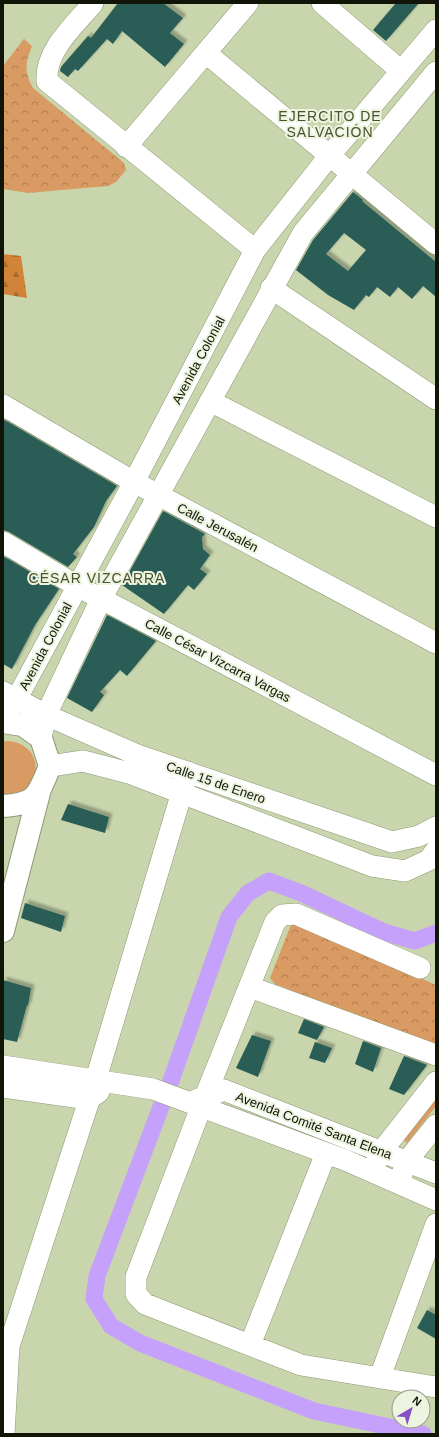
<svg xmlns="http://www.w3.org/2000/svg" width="439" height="1437" font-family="Arial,sans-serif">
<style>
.grass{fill:#d99b63}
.forest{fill:url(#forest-firs)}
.park{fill:url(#park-crowns)}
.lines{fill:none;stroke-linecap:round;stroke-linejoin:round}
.canal{stroke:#c5a1fb;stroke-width:17}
.building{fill:#2a5d55;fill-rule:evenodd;filter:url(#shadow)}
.minor-casing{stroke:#8d9972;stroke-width:22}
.major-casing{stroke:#8d9972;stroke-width:24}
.minor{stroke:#fff;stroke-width:21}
.major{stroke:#fff;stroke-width:22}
.labels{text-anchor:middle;stroke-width:4;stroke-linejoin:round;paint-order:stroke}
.street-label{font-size:13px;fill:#111507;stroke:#edf4df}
.neighbourhood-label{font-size:14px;letter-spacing:1px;fill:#48522e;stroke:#edf4df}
</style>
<defs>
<pattern id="forest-firs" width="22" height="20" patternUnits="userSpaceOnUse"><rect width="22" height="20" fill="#d18438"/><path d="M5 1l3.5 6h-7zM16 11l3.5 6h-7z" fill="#a86b2d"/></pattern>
<pattern id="park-crowns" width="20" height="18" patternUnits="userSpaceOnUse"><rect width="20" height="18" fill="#d99b63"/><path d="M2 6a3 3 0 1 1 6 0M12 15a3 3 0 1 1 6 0" fill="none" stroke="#af7d50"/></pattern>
<filter id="shadow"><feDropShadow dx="3.5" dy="-3.5" stdDeviation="1" flood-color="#0004"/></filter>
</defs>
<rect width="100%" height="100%" fill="#c9d6ad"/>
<!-- grass -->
<path class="grass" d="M 7,741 C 52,744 39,804 3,794 L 3,742 Z
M 436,1097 L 436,1106 L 407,1143 L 403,1139 Z"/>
<!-- forest -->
<path class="forest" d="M 3,254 L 21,256 L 27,298 L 3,294 Z"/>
<!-- park -->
<path class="park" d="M 24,39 L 32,46 C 25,64 24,71 33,88 L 124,163 L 126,170 L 116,182 L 108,186 L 28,193 L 3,189 L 3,66 Z
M 295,922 L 436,985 L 436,1048 L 275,984 L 270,978 L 290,927 Z"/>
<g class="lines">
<!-- canal -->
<path class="canal" d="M 423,1434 L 314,1411 L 140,1343 L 111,1326 L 94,1299 L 97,1276 L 173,1075 L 229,917 L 248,893 L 269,881 L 301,893 L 384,932 L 415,941 L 436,933"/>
</g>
<!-- building -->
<path class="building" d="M 118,3 L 163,3 L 183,18 L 170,33 L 184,44 L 165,67 L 122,31 L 113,44 L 107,39 L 78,71 L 75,69 L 68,77 L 60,71 L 61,67 L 88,36 L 91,38 Z
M 396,3 L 419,3 L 386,41 L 373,30 Z
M 353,192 L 363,200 L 362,201 L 436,262 L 436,297 L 423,286 L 412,299 L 398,287 L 390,297 L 377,287 L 369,297 L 366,295 L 354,310 L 328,295 L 296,270 L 313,240 ZM 344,233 L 366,250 L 348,271 L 326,254 Z
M 3,419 L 117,486 L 106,501 L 94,527 L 73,554 L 77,557 L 68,567 L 9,532 L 3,530 Z
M 163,511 L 205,534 L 202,537 L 203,549 L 210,555 L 200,569 L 207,574 L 194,590 L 188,585 L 164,614 L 122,585 Z
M 3,556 L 59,589 L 35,625 L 12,669 L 3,664 Z
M 107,615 L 156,641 L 127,676 L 120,670 L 100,692 L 104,695 L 92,712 L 67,698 Z
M 68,804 L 109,817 L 105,833 L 61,820 Z
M 25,903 L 65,916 L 61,932 L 21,918 Z
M 3,980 L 31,988 L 28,1006 L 27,1005 L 17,1042 L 3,1039 Z
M 304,1019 L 324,1027 L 317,1040 L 298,1033 Z
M 252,1035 L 271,1041 L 258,1077 L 236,1068 Z
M 363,1041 L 381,1048 L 373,1072 L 355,1064 Z
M 315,1042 L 332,1048 L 325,1063 L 309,1058 Z
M 404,1056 L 427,1065 L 404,1095 L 389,1089 Z
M 427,1310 L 436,1315 L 436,1339 L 417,1328 Z"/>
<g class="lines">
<defs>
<path id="minor" d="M 93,3 C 75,25 45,50 47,81 L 255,250
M 322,3 L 401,71
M 206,53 L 436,244
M 126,147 L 248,3
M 271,288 L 436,399
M 210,401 L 436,517
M 3,405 L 134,482 L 436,643
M 3,542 L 77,586 L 436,775
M 3,692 L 46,715 L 140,756 L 392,842 L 419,836 L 436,827
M 3,720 L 16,700 L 134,482 L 255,250 L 330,155 L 436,30
M 41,738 L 46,715 L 101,599 L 303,233 L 436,72
M 50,766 L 83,761 L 129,773 L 372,866 L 405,871 L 429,860 L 436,850
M 420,968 L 296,914 L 282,915 L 275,922 L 205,1097 L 136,1277 L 136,1294 L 145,1304 L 301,1365 L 436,1387
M 250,987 L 436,1055
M 3,1066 L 153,1089 L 345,1160 L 436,1200
M 3,1087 L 89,1099 L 99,1092
M 196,1100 L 224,1090 L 436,1173
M 376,1163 L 381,1152 L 436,1082
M 402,1174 L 407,1161 L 436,1125
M 250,1345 L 326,1153
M 380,1377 L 436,1224
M 4,1434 L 9,1346 L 96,1079 L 188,772"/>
<path id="major" d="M 3,722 L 23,725 L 41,738 L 50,766 C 38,795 37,804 3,806
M 3,931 L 39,793"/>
</defs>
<!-- minor casing -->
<use href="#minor" class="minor-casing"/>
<!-- major casing -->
<use href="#major" class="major-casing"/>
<!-- minor -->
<use href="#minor" class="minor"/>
<!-- major -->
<use href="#major" class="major"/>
</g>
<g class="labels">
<!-- street labels -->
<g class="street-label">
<text transform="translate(198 360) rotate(-62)" y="5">Avenida Colonial</text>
<text transform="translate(218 527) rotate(28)" y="5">Calle Jerusalén</text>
<text transform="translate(45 646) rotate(-62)" y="5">Avenida Colonial</text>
<text transform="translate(218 660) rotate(28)" y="5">Calle César Vizcarra Vargas</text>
<text transform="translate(216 782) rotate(19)" y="5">Calle 15 de Enero</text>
<text transform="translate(314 1125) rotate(21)" y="5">Avenida Comité Santa Elena</text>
</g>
<!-- neighbourhood labels -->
<g class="neighbourhood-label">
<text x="330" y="121">EJERCITO DE<tspan x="330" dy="16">SALVACIÓN</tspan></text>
<text x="97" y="583">CÉSAR VIZCARRA</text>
</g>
</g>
<!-- border -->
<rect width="439" height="1437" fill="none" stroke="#111507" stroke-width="8"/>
<!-- north arrow -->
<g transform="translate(411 1409) rotate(38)"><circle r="19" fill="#edf4df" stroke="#959b89"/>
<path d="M0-3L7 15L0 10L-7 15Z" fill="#8750c8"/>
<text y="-6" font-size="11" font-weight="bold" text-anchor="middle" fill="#111507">N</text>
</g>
</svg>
